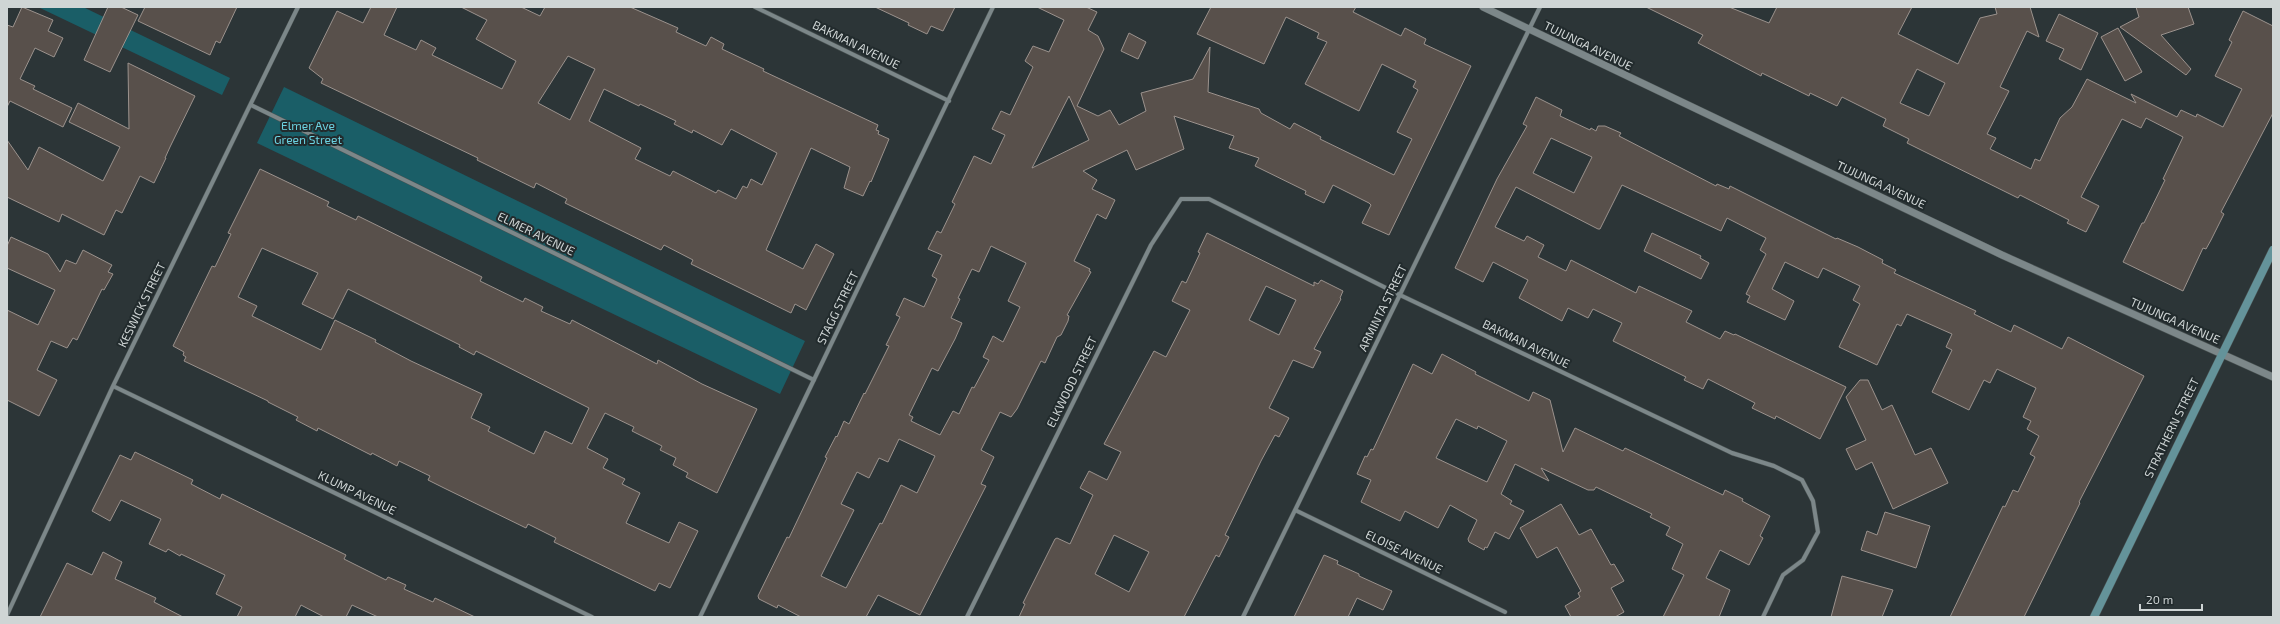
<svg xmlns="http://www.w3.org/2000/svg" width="2280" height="624" font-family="'Exo 2',sans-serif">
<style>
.green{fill:#1a5e67}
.building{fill:#58504b;stroke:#9b928d;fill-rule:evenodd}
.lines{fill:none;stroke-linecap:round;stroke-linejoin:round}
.minor-casing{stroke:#485151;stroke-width:5}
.tertiary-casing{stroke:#485151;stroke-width:8}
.secondary-casing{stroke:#485151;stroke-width:9}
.minor{stroke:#7c8789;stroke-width:4}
.tertiary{stroke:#7c8789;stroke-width:7}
.secondary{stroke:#64939a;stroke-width:8}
.labels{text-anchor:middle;stroke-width:4;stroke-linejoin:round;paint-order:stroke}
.street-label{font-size:12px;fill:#cfd5d5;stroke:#222b2d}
.park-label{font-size:12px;fill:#6cd2e1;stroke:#222b2d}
</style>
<rect width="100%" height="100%" fill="#2c3537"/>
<!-- green -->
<path class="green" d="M 38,7 L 83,7 L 230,78 L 222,95 Z
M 284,87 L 805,341 L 780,394 L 257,143 Z"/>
<!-- building -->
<path class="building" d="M 22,7 L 53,20 L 48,31 L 63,38 L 54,57 L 35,48 L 20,79 L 35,86 L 33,89 L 72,108 L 63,127 L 10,101 L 7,107 L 7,25 L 13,27 Z
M 108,7 L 121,7 L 138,15 L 110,72 L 84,60 Z
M 145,7 L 237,7 L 220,43 L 216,41 L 210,55 L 138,21 Z
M 371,7 L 397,7 L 384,35 L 416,50 L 421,40 L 436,48 L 432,55 L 502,89 L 516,61 L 476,39 L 487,20 L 461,7 L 521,7 L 540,16 L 545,7 L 630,7 L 678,28 L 676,32 L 706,46 L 711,37 L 724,44 L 722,49 L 764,69 L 763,71 L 878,125 L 876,130 L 879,131 L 878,134 L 889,139 L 871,182 L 870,181 L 863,196 L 844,188 L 850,167 L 811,148 L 766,250 L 803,269 L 816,244 L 834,254 L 806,310 L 795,304 L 791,313 L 691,264 L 693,260 L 664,245 L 661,250 L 565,203 L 567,199 L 536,183 L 534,188 L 477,160 L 478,158 L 321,83 L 323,79 L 309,68 L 337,11 L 363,23 ZM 568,56 L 595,69 L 570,120 L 538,103 ZM 604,89 L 639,106 L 640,104 L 676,121 L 674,124 L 692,133 L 693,130 L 722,145 L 731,129 L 777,153 L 762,185 L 751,179 L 747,188 L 743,186 L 736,199 L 718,190 L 716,193 L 673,171 L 670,176 L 635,159 L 641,148 L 589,121 Z
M 875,7 L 955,7 L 943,31 L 931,26 L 927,34 L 908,25 L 909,23 Z
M 1037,7 L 1086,7 L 1097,12 L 1088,30 L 1098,36 L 1104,49 L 1077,106 L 1098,116 L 1110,110 L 1119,125 L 1146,111 L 1141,93 L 1193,79 L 1210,47 L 1208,92 L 1259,109 L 1261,113 L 1290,129 L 1294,123 L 1321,137 L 1320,139 L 1394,175 L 1412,139 L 1397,132 L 1418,90 L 1413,87 L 1416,81 L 1382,64 L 1359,111 L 1305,84 L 1327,42 L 1317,38 L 1319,33 L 1286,17 L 1264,64 L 1197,34 L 1211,7 L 1356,7 L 1353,12 L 1401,36 L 1405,28 L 1426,39 L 1424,44 L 1471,66 L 1389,235 L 1362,223 L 1371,205 L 1369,203 L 1333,185 L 1324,203 L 1305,194 L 1306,191 L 1255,166 L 1259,158 L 1229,148 L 1234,136 L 1174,116 L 1184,149 L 1136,170 L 1127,150 L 1083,171 L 1097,180 L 1092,189 L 1115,200 L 1106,219 L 1097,214 L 1074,261 L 1090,269 L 1089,271 L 1091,272 L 1067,315 L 1069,316 L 1068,321 L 1061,335 L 1057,337 L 1045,363 L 1041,361 L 1017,409 L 1011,417 L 1000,412 L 981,450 L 994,457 L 981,484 L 986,486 L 920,615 L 878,595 L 866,617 L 801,617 L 778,605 L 777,608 L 759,599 L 758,596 L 787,537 L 789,538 L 827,458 L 825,457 L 836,436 L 837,437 L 844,421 L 849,424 L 864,393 L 865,394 L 889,346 L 886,345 L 900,317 L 896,315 L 904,298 L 924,307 L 937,279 L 932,276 L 942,255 L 928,249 L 937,231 L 941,233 L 955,204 L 952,202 L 974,156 L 991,164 L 1005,135 L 992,129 L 1001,111 L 1010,115 L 1033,67 L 1025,61 L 1033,46 L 1049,52 L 1064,20 ZM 1069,96 L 1089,140 L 1032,168 ZM 991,246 L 1026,263 L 1008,301 L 1020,307 L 1003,342 L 993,336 L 983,357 L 989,360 L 974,388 L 972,387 L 959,414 L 953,411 L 940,435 L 911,421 L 913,417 L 909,415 L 932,368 L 938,371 L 955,339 L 962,323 L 951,318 L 960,299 L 958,298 L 972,269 L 979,272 ZM 899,439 L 935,456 L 917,493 L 901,485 L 882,524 L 880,523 L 846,588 L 821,576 L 854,510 L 841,504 L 857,472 L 869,478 L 879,458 L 888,462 Z
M 1646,7 L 1729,7 L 1769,23 L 1777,7 L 1912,7 L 1898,34 L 1958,64 L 1980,18 L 1997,14 L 1995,7 L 2030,7 L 2039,37 L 2027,31 L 2000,87 L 2009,91 L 1987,134 L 1996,138 L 1990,149 L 2031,169 L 2035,159 L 2040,161 L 2060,118 L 2072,107 L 2087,79 L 2136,103 L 2131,94 L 2177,117 L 2181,110 L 2196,117 L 2197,114 L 2223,127 L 2242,89 L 2215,76 L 2232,42 L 2229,40 L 2243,11 L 2273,26 L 2273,113 L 2221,212 L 2224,214 L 2211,240 L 2206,249 L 2203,248 L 2183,291 L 2123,262 L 2142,223 L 2144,223 L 2165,180 L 2163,179 L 2183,137 L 2146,118 L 2141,128 L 2122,119 L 2081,197 L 2099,206 L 2086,232 L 2067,223 L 2069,220 L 2020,195 L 2018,198 L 1907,143 L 1909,139 L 1883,126 L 1886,119 L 1842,97 L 1837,106 L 1810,93 L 1809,96 L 1762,73 L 1761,76 L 1698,43 L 1703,35 ZM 1917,69 L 1945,83 L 1929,116 L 1900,103 Z
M 2136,7 L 2188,7 L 2194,24 L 2161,35 L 2191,69 L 2186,75 L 2120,27 L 2139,17 Z
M 2059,14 L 2098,33 L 2081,70 L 2059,59 L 2064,49 L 2046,41 Z
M 2118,28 L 2142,72 L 2125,81 L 2101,37 Z
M 1129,33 L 1146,42 L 1138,59 L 1121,51 Z
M 128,63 L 195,96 L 170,147 L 165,158 L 166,158 L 154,183 L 140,176 L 122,213 L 116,210 L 104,235 L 62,214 L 59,222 L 7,197 L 7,140 L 28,170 L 39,147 L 103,181 L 120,147 L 69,122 L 78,103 L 129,129 Z
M 1536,97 L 1562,110 L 1560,116 L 1590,130 L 1591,128 L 1596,131 L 1598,126 L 1605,126 L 1621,133 L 1619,136 L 1716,186 L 1717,184 L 1729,189 L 1730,186 L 1836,239 L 1837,238 L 1858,247 L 1883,260 L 1882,263 L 1896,270 L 1894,273 L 1976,311 L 1974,314 L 2011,332 L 2014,325 L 2062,349 L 2068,337 L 2144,376 L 2079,502 L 2080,503 L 2024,617 L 1950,617 L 2003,506 L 2005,507 L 2013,490 L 2018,492 L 2035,457 L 2030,454 L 2039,436 L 2027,429 L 2031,421 L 2023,417 L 2036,388 L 1997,369 L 1990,383 L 1984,380 L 1969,410 L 1932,392 L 1952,350 L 1946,347 L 1952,334 L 1907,314 L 1901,326 L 1897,324 L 1877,365 L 1839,347 L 1860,304 L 1853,300 L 1860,286 L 1823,268 L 1818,278 L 1785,262 L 1772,289 L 1794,301 L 1785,320 L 1747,302 L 1750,296 L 1746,294 L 1766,254 L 1760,250 L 1766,238 L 1727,218 L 1721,231 L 1622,185 L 1600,229 L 1598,229 L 1516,187 L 1495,227 L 1524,241 L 1527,236 L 1544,245 L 1538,257 L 1566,271 L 1571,260 L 1636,293 L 1639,286 L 1692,311 L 1686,322 L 1720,339 L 1725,331 L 1734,335 L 1735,334 L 1846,387 L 1820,439 L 1776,416 L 1775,419 L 1752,408 L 1755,403 L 1708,379 L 1703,389 L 1684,380 L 1686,377 L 1613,341 L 1622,323 L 1593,309 L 1588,318 L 1568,308 L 1562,321 L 1519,298 L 1528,280 L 1493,262 L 1483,282 L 1455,268 L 1497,179 L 1527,126 L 1523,124 ZM 1551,138 L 1592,157 L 1574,193 L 1533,173 Z
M 260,169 L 329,202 L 327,206 L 356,220 L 358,216 L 482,277 L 480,281 L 523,302 L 525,298 L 543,307 L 541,311 L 570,324 L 572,320 L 657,364 L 658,360 L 702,384 L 757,409 L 717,493 L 686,477 L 688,473 L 673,465 L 676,458 L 660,450 L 662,446 L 632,431 L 634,427 L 605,413 L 587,448 L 608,459 L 603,468 L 625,479 L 622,484 L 640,493 L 626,523 L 669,543 L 679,522 L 698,531 L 670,588 L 659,583 L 655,591 L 554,542 L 556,538 L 528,524 L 526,528 L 444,488 L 428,480 L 430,476 L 399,461 L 397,466 L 372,453 L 371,455 L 318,428 L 317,431 L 296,420 L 298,417 L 268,402 L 268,401 L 184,361 L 186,357 L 183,355 L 184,352 L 173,346 L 212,266 L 215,267 L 231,234 L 228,233 ZM 262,248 L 318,273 L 302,304 L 333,319 L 348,289 L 460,345 L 459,347 L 474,355 L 476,351 L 589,408 L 572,444 L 545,431 L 534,454 L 488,431 L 490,427 L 471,418 L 482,394 L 411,361 L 375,342 L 376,340 L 335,320 L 321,350 L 252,316 L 257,306 L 238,297 Z
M 1207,233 L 1314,286 L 1314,282 L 1318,284 L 1321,280 L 1343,291 L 1340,298 L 1341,299 L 1314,349 L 1321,352 L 1313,368 L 1293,360 L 1269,408 L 1289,418 L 1279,437 L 1275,435 L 1261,461 L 1225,535 L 1229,537 L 1219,557 L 1216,555 L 1184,617 L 1019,617 L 1025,604 L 1023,603 L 1055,539 L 1057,538 L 1070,544 L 1093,495 L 1080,488 L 1089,471 L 1107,480 L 1121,452 L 1104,444 L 1154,351 L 1166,357 L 1190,310 L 1172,301 L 1182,281 L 1186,283 L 1200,253 L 1198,252 ZM 1266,286 L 1296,300 L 1279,335 L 1249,320 ZM 1114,535 L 1149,552 L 1129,592 L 1095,574 Z
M 1652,233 L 1701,256 L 1700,258 L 1709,263 L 1701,279 L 1644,251 Z
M 11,237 L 48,254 L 60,272 L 66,260 L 76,264 L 83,250 L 112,265 L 108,272 L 113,274 L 104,290 L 102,289 L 77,340 L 73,338 L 67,348 L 51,341 L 37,370 L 57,380 L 39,416 L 7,400 L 7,310 L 38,325 L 55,290 L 7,268 L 7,246 Z
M 1442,354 L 1476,372 L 1475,374 L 1529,401 L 1533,392 L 1550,400 L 1563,452 L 1575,428 L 1623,451 L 1625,448 L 1723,495 L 1725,490 L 1743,499 L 1742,501 L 1770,516 L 1760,536 L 1763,538 L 1749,565 L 1720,550 L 1706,578 L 1730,590 L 1719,617 L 1663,617 L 1684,575 L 1672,569 L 1683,544 L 1666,535 L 1670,527 L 1650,517 L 1652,514 L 1596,487 L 1594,490 L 1588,490 L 1541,468 L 1549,481 L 1515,464 L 1501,494 L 1512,501 L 1510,504 L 1524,511 L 1509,539 L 1495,532 L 1487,548 L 1485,547 L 1484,550 L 1469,542 L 1468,539 L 1477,520 L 1450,505 L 1438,528 L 1405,511 L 1400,521 L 1361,502 L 1371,480 L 1357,474 L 1365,456 L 1367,457 L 1371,449 L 1373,450 L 1413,364 L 1432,374 ZM 1456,419 L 1477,429 L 1478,426 L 1507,441 L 1487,482 L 1436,458 Z
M 1860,380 L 1868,380 L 1882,410 L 1892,405 L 1915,455 L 1931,448 L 1948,483 L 1893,509 L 1872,462 L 1856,470 L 1846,449 L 1866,440 L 1846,397 Z
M 135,452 L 193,480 L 191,484 L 220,499 L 222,494 L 346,555 L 344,559 L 386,580 L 388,577 L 406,585 L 404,589 L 433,602 L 435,598 L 475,617 L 378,617 L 352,605 L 346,617 L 324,617 L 301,605 L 295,617 L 237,617 L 242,607 L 216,594 L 225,575 L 181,554 L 180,556 L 168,549 L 166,552 L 149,544 L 161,519 L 121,500 L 110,521 L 92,511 L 120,455 L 131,460 Z
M 1561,504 L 1579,535 L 1591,529 L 1611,565 L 1614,564 L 1624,581 L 1611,588 L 1624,612 L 1615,617 L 1571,617 L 1565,606 L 1580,597 L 1578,593 L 1581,591 L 1557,547 L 1537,558 L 1520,528 Z
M 1885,512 L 1930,526 L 1916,568 L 1861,550 L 1867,531 L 1877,535 Z
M 103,552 L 122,562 L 115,579 L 156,598 L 154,602 L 183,617 L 40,617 L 67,563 L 92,575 Z
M 1324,555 L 1338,561 L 1337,564 L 1359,574 L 1359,576 L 1392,591 L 1383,610 L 1357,598 L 1348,617 L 1294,617 Z
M 1842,576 L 1893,590 L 1882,617 L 1831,617 Z"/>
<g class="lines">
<defs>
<path id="minor" d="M 755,7 L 949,101
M 251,105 L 814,380
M 113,386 L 592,617
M 1295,510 L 1505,612
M 7,615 L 113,386 L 298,7
M 700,617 L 993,7
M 967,617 L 1151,245 L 1181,199 L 1209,199 L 1400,295 L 1732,453 L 1774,466 L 1802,480 L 1813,501 L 1818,532 L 1803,560 L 1783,575 L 1763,617
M 1243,617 L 1540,7"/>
<path id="tertiary" d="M 1483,7 L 2002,255 L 2273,377"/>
<path id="secondary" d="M 2094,617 L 2273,250"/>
</defs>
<!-- minor casing -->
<use href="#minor" class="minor-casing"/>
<!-- tertiary casing -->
<use href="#tertiary" class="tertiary-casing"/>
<!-- secondary casing -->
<use href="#secondary" class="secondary-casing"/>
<!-- minor -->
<use href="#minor" class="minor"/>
<!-- tertiary -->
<use href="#tertiary" class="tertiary"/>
<!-- secondary -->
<use href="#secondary" class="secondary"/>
</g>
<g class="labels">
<!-- street labels -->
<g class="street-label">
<text transform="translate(856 45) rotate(26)" y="4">BAKMAN AVENUE</text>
<text transform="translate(1588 46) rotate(26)" y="4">TUJUNGA AVENUE</text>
<text transform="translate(1881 185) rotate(25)" y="4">TUJUNGA AVENUE</text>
<text transform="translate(536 234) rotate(26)" y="4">ELMER AVENUE</text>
<text transform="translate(142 305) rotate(-64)" y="4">KESWICK STREET</text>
<text transform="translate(838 308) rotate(-64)" y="4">STAGG STREET</text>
<text transform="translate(1383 308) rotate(-64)" y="4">ARMINTA STREET</text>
<text transform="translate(2175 321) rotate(24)" y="4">TUJUNGA AVENUE</text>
<text transform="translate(1526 344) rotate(26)" y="4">BAKMAN AVENUE</text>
<text transform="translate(1072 382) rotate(-64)" y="4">ELKWOOD STREET</text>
<text transform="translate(2172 428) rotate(-64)" y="4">STRATHERN STREET</text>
<text transform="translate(357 493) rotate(26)" y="4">KLUMP AVENUE</text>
<text transform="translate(1404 552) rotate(26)" y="4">ELOISE AVENUE</text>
</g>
<!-- park labels -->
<g class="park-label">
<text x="308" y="130">Elmer Ave<tspan x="308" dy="14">Green Street</tspan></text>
</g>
</g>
<!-- border -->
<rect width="2280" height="624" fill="none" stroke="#cfd5d5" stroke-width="16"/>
<!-- scale -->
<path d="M2140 604v6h62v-6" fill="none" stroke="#cfd5d5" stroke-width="2"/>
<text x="2146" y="604" font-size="12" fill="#cfd5d5" stroke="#222b2d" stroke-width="3" paint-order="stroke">20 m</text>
</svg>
